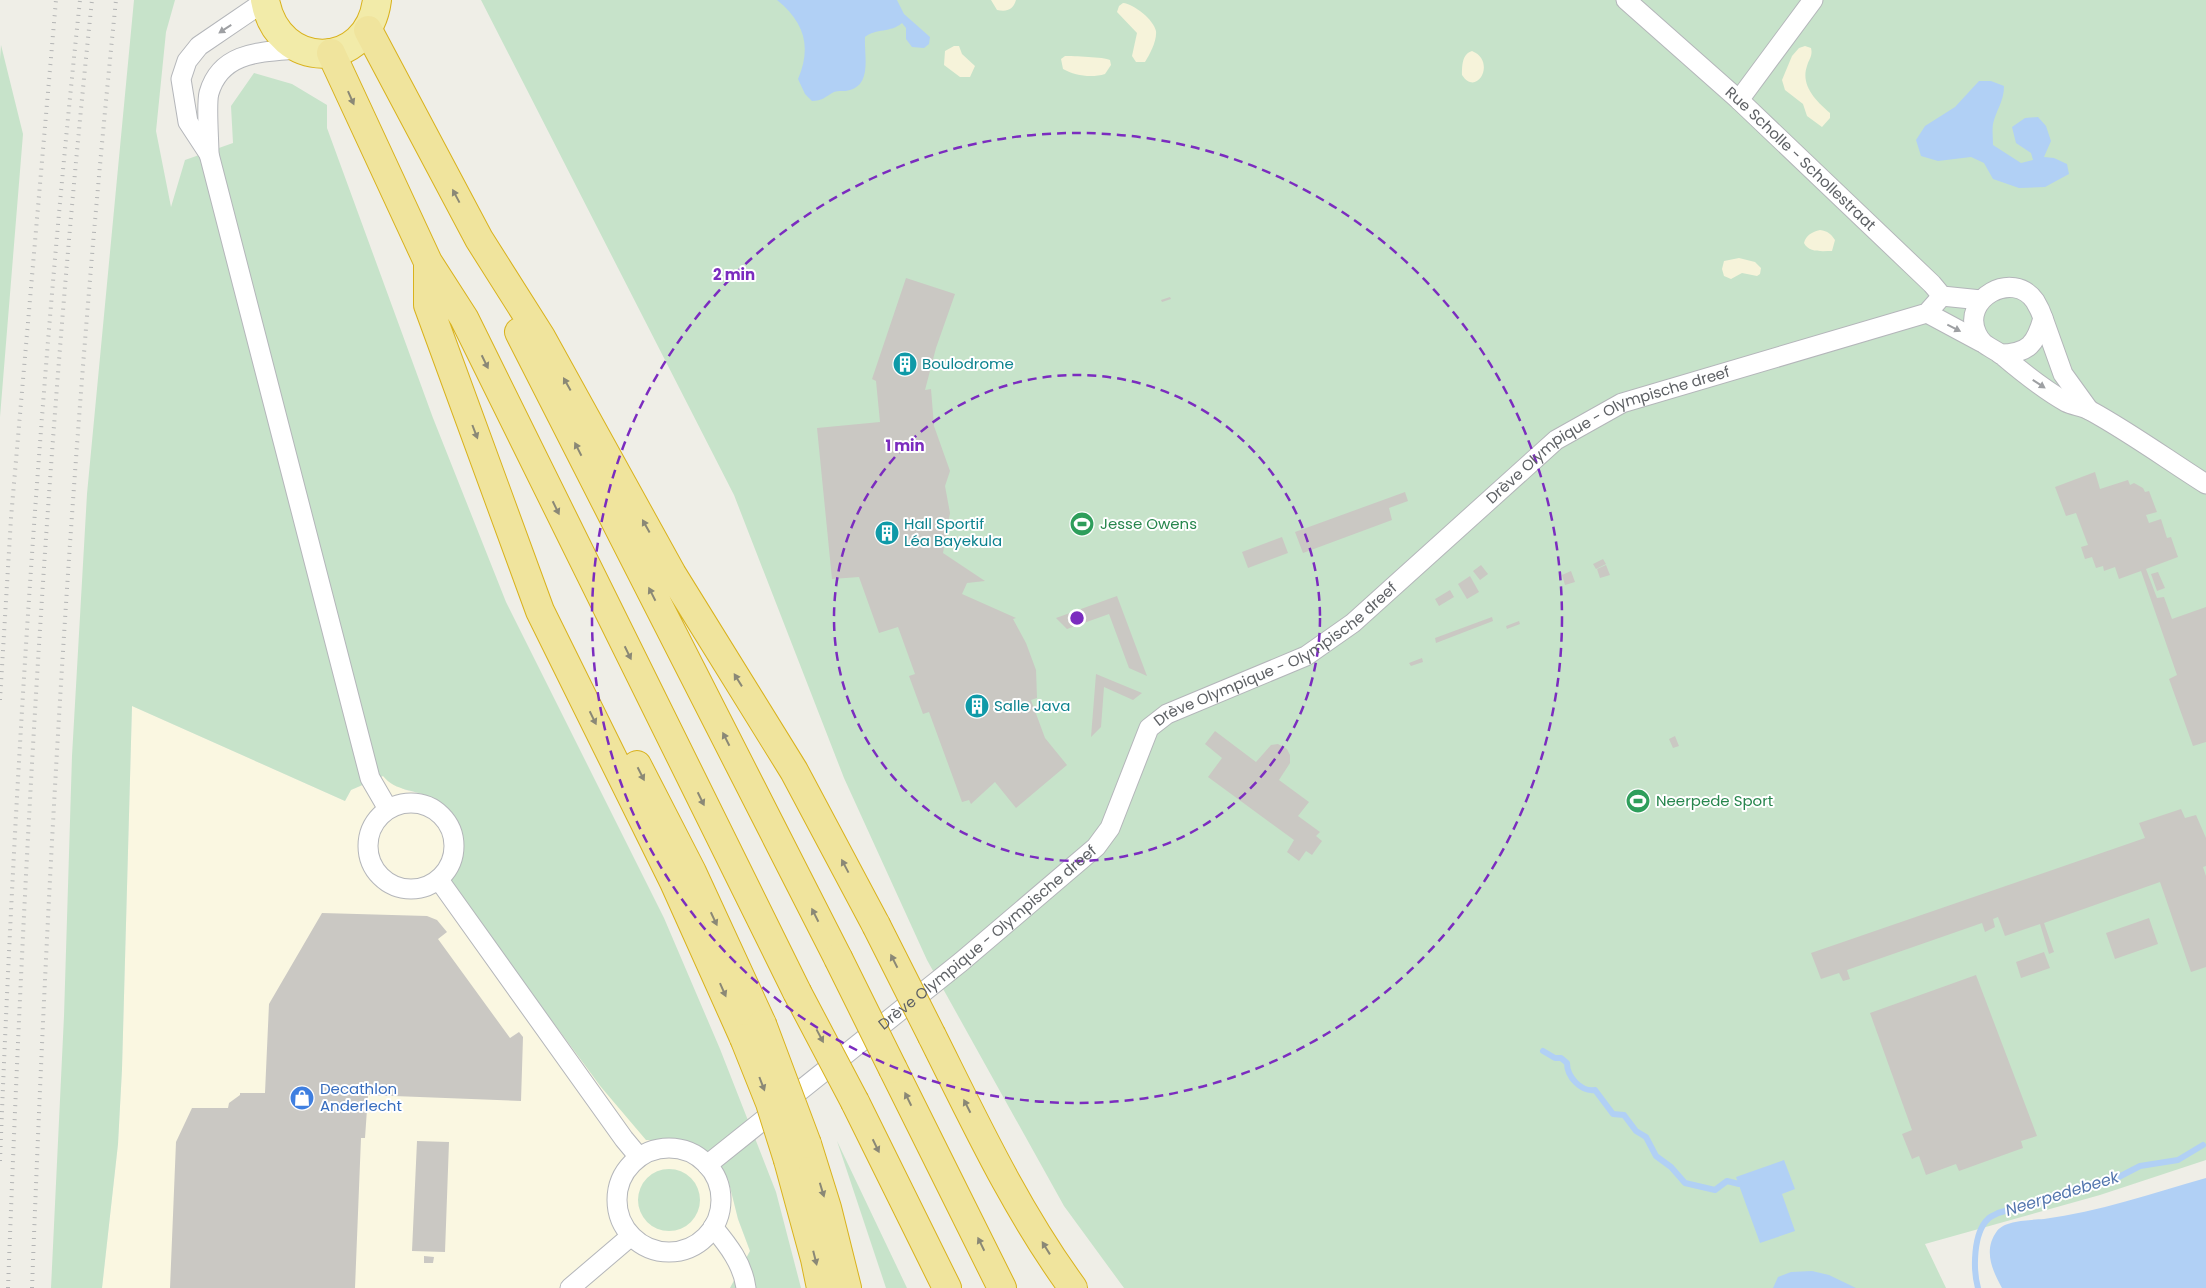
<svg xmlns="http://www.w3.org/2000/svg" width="2206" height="1288" font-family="Poppins,sans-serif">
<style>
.commercial{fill:#faf7e1}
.green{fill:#c7e3ca}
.sand{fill:#f6f3da}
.water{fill:#b1d0f5}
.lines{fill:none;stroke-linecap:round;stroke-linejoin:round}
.stream{stroke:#b1d0f5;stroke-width:6}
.building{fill:#cac8c3}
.minor-casing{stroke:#b4b6ba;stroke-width:21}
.trunk-casing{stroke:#d9b21d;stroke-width:30}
.motorway-casing{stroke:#d9b21d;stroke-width:30}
.minor{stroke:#fff;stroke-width:19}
.trunk{stroke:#f2eba9;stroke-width:28}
.motorway{stroke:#f0e49d;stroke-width:28}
.rail{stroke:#b4b5b5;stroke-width:4;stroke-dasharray:1 6;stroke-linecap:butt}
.motorway-bridge-casing{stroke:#d9b21d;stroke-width:30;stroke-linecap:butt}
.motorway-bridge{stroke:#f0e49d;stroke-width:28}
.oneway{fill:#9ea0a3}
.oneway2{fill:#8a8876}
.ring{fill:none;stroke:#7b2cbf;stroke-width:2.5;stroke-dasharray:9 6}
.labels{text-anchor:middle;stroke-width:4;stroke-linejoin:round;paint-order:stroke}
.street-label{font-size:15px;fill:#5e6165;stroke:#fff}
.culture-label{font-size:15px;fill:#0d838f;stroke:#fff;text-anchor:start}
.leisure-label{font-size:15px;fill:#27864d;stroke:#fff;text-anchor:start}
.shop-label{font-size:15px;fill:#366cbe;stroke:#fff;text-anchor:start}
.water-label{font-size:16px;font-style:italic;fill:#5376ae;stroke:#fff}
.centre{fill:#7b2cbf;stroke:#fff;stroke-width:2.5}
.ring-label{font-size:15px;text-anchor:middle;font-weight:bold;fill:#7b2cbf;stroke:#fff;stroke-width:4;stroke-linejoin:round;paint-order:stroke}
</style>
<rect width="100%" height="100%" fill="#efeee7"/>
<!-- commercial -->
<path class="commercial" d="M 132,706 L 345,801 L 351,790 L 383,776 L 405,790 L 431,797 L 453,814 L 461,836 L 460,858 L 451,883 L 646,1139 L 686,1141 L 707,1152 L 728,1179 L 738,1219 L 750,1251 L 730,1288 L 102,1288 L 118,1144 L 122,1069 Z"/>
<!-- green -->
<path class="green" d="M 134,0 L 175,0 L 166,32 L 156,131 L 171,207 L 185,160 L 233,143 L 231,106 L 254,73 L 292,84 L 327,105 L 327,128 L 433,418 L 506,602 L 664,918 L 720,1049 L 776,1192 L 801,1288 L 730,1288 L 750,1251 L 738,1219 L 728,1179 L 707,1152 L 686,1141 L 646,1140 L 601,1087 L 450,883 C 463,850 469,817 432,798 C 415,789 396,792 383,776 L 351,790 L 345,801 L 132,706 L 122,1069 L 118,1144 L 102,1288 L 51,1288 L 64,1016 L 72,756 L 87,494 Z
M 481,0 L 2206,0 L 2206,1160 L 2100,1195 L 1925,1244 L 1946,1288 L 1124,1288 L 1064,1206 L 927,960 L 844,778 L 734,495 Z
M 1,45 L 23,134 L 0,417 L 0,59 Z
M 837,1141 L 907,1288 L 886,1288 Z
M638 1200a31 31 0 1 1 62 0a31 31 0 1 1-62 0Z"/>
<!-- sand -->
<path class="sand" d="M 991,0 L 1016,0 C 1013,10 1007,12 997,10 Z
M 1123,3 C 1134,4 1154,20 1156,31 C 1157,41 1150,54 1145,62 L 1136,62 L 1132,56 L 1137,33 L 1117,12 L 1119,6 Z
M 954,46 L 959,46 L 962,54 L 975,66 L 970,77 L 960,77 L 944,65 L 945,51 Z
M 1805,46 L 1811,48 C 1813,56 1809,59 1807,66 C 1800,86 1817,102 1830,113 L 1830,118 L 1822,127 L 1807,116 L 1803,104 L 1785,90 L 1782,80 L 1792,56 L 1799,48 Z
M 1472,51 C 1497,61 1477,98 1462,75 C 1462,66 1462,54 1472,51 Z
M 1065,56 C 1073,56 1104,57 1110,60 L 1111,65 L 1105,74 C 1092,78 1075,76 1063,69 L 1061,59 Z
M 1820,230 C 1828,231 1831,234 1835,240 L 1832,251 C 1822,251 1809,253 1804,243 C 1806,235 1812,232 1820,230 Z
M 1739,258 L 1755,262 L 1761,268 L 1760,274 L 1757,276 L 1742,273 L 1731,279 L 1724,276 L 1722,269 L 1724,261 Z"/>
<!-- water -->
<path class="water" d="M 777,0 L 897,0 L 904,14 L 930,37 L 929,44 L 924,48 L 912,47 L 906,39 L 906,28 L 902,23 C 891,33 876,28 865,37 C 864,55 872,84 850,90 C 844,92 839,90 834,92 C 825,97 822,101 812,101 L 805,94 L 798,79 C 812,46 804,22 777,0 Z
M 1979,81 L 1991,81 L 2004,86 C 2004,102 1996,110 1993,124 C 1992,131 1993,138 1993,145 L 2021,163 L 2033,160 L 2031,153 L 2016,143 L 2012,127 L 2025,118 L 2038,117 L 2046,126 L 2051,141 L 2044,157 L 2054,158 L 2067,164 L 2069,174 L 2045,187 L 2019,188 L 1993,179 L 1984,163 L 1971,157 L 1938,161 L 1921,156 L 1916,140 L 1925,126 L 1955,107 Z
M 1784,1160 L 1795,1189 L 1782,1194 L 1795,1231 L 1760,1243 L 1736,1177 Z
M 2206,1178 L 2206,1288 L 2002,1288 C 1992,1270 1983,1250 1997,1231 C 2005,1220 2031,1220 2044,1219 C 2098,1212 2153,1193 2206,1178 Z
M 1812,1271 L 1829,1275 L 1856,1288 L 1773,1288 L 1778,1277 L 1791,1272 Z"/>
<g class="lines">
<!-- stream -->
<path class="stream" d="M 1543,1051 L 1555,1058 L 1561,1058 L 1567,1063 C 1567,1077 1581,1092 1595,1090 L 1613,1114 L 1624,1115 L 1636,1131 L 1646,1137 L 1656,1156 L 1671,1167 L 1685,1183 L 1715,1190 L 1727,1181 L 1739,1184
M 1978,1288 C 1973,1270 1973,1233 1988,1219 C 1990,1216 1995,1215 1998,1213 L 2113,1180 L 2140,1166 L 2178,1160 L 2203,1145"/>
</g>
<!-- building -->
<path class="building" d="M 906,278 L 955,294 L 936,348 L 925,390 L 931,389 L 934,426 L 950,471 L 945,486 L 950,513 L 943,553 L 985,581 L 967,583 L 962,594 L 1016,618 L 1013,619 L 1026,643 L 1036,670 L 1037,698 L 1031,700 L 1045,738 L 1067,765 L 1016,808 L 995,782 L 971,804 L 969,800 L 962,802 L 929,712 L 923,714 L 909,676 L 915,674 L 898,627 L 879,633 L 859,577 L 832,579 L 817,428 L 880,422 L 876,381 L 872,379 Z
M 1170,297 L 1171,299 L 1162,302 L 1161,300 Z
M 2095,472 L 2100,489 L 2128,480 L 2130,485 L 2134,483 L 2143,488 L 2145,492 L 2149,491 L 2157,512 L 2146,515 L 2149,523 L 2161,519 L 2167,538 L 2171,537 L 2178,557 L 2146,569 L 2157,598 L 2164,597 L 2172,619 L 2206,607 L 2206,742 L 2193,746 L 2169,679 L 2177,675 L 2141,571 L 2119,579 L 2115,567 L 2104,571 L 2103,566 L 2096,568 L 2092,557 L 2085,559 L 2081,547 L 2088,545 L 2076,513 L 2066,516 L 2055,487 Z
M 1405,492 L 1408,501 L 1389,508 L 1392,520 L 1303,553 L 1295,532 Z
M 1282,537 L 1288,553 L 1248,568 L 1242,552 Z
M 1603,559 L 1606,564 L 1596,569 L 1593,564 Z
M 1481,565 L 1488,574 L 1480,580 L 1473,571 Z
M 1606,565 L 1610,575 L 1600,578 L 1597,569 Z
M 1571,571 L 1575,582 L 1565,585 L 1562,575 Z
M 2158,572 L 2165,588 L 2157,591 L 2151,574 Z
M 1470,576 L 1479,592 L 1467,599 L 1458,584 Z
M 1450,590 L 1454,597 L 1439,606 L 1435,599 Z
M 1117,596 L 1147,676 L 1129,668 L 1109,614 L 1067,629 L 1056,618 Z
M 1492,617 L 1493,621 L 1436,643 L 1435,638 Z
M 1519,621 L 1520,624 L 1507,629 L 1506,626 Z
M 1422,658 L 1423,662 L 1411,666 L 1409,663 Z
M 1096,674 L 1142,693 L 1133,700 L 1104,687 L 1101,727 L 1091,737 Z
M 1215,731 L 1256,762 L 1271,745 L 1278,744 L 1287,749 L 1290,755 L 1290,763 L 1279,780 L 1309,802 L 1298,816 L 1320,832 L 1316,836 L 1322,841 L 1312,855 L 1306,851 L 1299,861 L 1287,852 L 1294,840 L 1208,777 L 1222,758 L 1205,744 Z
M 1675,736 L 1679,746 L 1673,748 L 1669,739 Z
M 2181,809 L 2185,818 L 2196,815 L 2206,838 L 2206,866 L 2203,867 L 2206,876 L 2206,967 L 2191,972 L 2160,882 L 2044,923 L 2054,952 L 2049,954 L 2040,924 L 2005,936 L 1998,917 L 1993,919 L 1995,927 L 1985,932 L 1982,923 L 1847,970 L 1850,979 L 1843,981 L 1839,973 L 1821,979 L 1811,953 L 2145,838 L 2139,823 Z
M 322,913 L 427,916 L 437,920 L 447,932 L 438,939 L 510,1038 L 519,1032 L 523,1037 L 521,1101 L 368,1095 L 365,1138 L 361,1138 L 355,1288 L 170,1288 L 176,1142 L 192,1108 L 228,1108 L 229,1103 L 240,1095 L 240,1093 L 265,1093 L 269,1004 Z
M 2149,918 L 2158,944 L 2115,959 L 2106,933 Z
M 2044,952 L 2050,968 L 2021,978 L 2016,962 Z
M 1976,975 L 2037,1136 L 2021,1141 L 2023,1148 L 1959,1171 L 1956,1164 L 1926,1175 L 1919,1156 L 1912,1159 L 1902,1134 L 1912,1130 L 1870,1013 Z
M 417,1141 L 449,1142 L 445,1252 L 412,1251 Z
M 424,1256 L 434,1257 L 433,1263 L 424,1263 Z"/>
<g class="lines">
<defs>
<g id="minor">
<path id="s1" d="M 1626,0 L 1739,100 L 1932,284 L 1942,296 L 1981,300"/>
<path d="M 298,49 C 262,52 221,51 209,93 C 206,104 209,140 209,154 L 370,778 L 388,809"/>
<path d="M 1739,100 L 1813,0"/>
<path d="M 209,154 L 188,122 L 181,79 L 187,61 L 199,46 L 265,1"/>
<path d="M 1927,313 L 1981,342"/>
<path d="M 2043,318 L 2063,374 L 2089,410"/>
<path d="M 2000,354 C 2029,354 2036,343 2043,318 C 2041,312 2038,306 2035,301 C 2013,269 1960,299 1977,334 C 1983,347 1992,347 2002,355 C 2022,372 2043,389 2066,402 C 2074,406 2083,406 2091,411 C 2131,433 2168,460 2206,484"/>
<circle cx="411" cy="846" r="43"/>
<path d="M 439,880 L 624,1139 L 639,1157"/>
<circle cx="669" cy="1200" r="52"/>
<path id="s2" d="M 707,1165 L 961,962 L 1096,847 L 1110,828 L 1149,728 L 1167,714 L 1306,656 L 1353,623 L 1556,440 L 1622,403 L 1927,313 L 1942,296"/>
<path d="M 713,1227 C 728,1245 743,1264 746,1288"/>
<path d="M 570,1288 L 631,1236"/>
</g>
<path id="trunk" d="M 265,0 C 278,72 368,71 377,0"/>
<path id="motorway" d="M 368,30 L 479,239 L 541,337 L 672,574 L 794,771 L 876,925
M 331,53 L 428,262 L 464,318 L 797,992
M 428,262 L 428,305 L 540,611 L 674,882 L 744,1038
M 519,332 L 838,958
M 637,765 L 692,872 L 762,1024
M 932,1036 C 975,1122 1016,1210 1073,1288
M 893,1069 L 1002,1288
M 855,1102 L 947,1288
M 807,1144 L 827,1208 L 847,1288
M 788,1160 L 815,1259 L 821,1288"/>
</defs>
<!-- minor casing -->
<use href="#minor" class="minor-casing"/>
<!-- trunk casing -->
<use href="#trunk" class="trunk-casing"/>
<!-- motorway casing -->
<use href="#motorway" class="motorway-casing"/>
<!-- minor -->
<use href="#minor" class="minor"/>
<!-- trunk -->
<use href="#trunk" class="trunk"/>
<!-- motorway -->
<use href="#motorway" class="motorway"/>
<!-- rail -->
<path class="rail" d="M 0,700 L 11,518 L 56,0
M 0,1161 C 15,774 39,386 80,0
M 8,1288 C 24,858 47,428 92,0
M 32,1288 C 48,858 72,428 116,0"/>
<defs>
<path id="motorway-bridge" d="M 876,925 L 932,1036
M 838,958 L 893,1069
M 797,992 L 855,1102
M 762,1024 L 807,1144
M 744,1038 L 770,1103 L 788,1160"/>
</defs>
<!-- motorway-bridge casing -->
<use href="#motorway-bridge" class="motorway-bridge-casing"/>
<!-- motorway-bridge -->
<use href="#motorway-bridge" class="motorway-bridge"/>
</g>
<!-- one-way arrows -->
<defs><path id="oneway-solid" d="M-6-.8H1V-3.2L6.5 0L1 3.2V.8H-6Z" transform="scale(1.25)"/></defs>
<g class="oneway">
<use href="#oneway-solid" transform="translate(225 29) rotate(147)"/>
<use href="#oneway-solid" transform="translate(1954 328) rotate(27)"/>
<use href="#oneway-solid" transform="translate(2039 384) rotate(33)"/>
</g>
<g class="oneway2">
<use href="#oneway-solid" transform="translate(351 98) rotate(66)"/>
<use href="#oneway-solid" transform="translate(456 196) rotate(-118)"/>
<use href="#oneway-solid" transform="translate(485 362) rotate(64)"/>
<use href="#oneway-solid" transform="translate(567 384) rotate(-119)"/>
<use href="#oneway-solid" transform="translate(475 432) rotate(69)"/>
<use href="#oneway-solid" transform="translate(578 449) rotate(-117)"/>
<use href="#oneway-solid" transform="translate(556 508) rotate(64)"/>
<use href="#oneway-solid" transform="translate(646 526) rotate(-119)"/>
<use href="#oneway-solid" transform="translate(652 594) rotate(-117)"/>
<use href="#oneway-solid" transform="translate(628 653) rotate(64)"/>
<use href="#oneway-solid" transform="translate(738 680) rotate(-122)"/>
<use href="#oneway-solid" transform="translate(593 718) rotate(64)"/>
<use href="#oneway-solid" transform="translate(726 739) rotate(-117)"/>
<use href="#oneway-solid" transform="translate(641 774) rotate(63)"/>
<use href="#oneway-solid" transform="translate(701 799) rotate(64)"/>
<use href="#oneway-solid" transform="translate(845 866) rotate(-118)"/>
<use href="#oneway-solid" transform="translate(815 915) rotate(-117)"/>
<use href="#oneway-solid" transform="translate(714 919) rotate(65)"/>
<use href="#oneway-solid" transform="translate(894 961) rotate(-117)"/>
<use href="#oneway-solid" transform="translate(723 990) rotate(66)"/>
<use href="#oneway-solid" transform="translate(820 1036) rotate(62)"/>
<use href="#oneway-solid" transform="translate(762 1084) rotate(69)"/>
<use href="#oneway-solid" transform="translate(908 1099) rotate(-116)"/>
<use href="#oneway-solid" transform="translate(967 1106) rotate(-117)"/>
<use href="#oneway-solid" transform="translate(876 1146) rotate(64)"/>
<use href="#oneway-solid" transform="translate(822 1190) rotate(73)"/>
<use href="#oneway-solid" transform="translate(981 1244) rotate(-116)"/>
<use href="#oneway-solid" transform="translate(1046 1248) rotate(-122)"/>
<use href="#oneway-solid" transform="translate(815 1258) rotate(76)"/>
</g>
<!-- distance rings -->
<g class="ring">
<circle cx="1077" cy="618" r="243"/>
<circle cx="1077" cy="618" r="485"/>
</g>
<!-- icons -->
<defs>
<symbol id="building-disc" viewBox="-11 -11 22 22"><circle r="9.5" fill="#0f9aa8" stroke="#fff"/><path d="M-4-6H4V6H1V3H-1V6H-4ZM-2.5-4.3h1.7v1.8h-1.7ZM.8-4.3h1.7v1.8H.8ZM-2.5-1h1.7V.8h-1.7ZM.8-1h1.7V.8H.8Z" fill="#fff"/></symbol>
<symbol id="stadium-disc" viewBox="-11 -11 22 22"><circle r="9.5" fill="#2e9e5b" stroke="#fff"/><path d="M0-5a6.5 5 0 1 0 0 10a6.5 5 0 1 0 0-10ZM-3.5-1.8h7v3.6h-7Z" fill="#fff"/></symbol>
<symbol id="shop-disc" viewBox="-11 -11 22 22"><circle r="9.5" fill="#3f7fe0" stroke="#fff"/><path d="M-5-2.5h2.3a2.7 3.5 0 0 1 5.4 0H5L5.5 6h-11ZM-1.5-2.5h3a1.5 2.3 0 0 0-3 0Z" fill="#fff"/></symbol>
</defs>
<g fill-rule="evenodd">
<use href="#building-disc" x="891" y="350" width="28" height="28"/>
<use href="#stadium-disc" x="1068" y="510" width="28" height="28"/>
<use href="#building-disc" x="873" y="519" width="28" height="28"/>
<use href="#building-disc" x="963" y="692" width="28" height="28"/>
<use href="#stadium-disc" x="1624" y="787" width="28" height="28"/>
<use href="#shop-disc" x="288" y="1084" width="28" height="28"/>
</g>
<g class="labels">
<!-- street labels -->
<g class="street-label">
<text dy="5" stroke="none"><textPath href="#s1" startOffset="236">Rue Scholle - Schollestraat</textPath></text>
<text dy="5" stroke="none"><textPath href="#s2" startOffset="1186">Drève Olympique - Olympische dreef</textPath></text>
<text dy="5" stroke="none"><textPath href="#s2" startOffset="781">Drève Olympique - Olympische dreef</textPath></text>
<text dy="5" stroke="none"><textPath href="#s2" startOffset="361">Drève Olympique - Olympische dreef</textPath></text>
</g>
<!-- culture labels -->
<g class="culture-label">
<text x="922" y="369">Boulodrome</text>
<text x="904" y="529">Hall Sportif<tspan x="904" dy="17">Léa Bayekula</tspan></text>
<text x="994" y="711">Salle Java</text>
</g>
<!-- leisure labels -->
<g class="leisure-label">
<text x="1100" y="529">Jesse Owens</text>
<text x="1656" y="806">Neerpede Sport</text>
</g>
<!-- shop labels -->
<g class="shop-label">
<text x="320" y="1094">Decathlon<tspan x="320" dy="17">Anderlecht</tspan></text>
</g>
<!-- water labels -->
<g class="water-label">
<text transform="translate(2062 1193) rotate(-17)" y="6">Neerpedebeek</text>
</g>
</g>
<circle cx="1077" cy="618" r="8" class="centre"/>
<g class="ring-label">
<text x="734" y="280">2 min</text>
<text x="905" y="451">1 min</text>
</g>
</svg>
